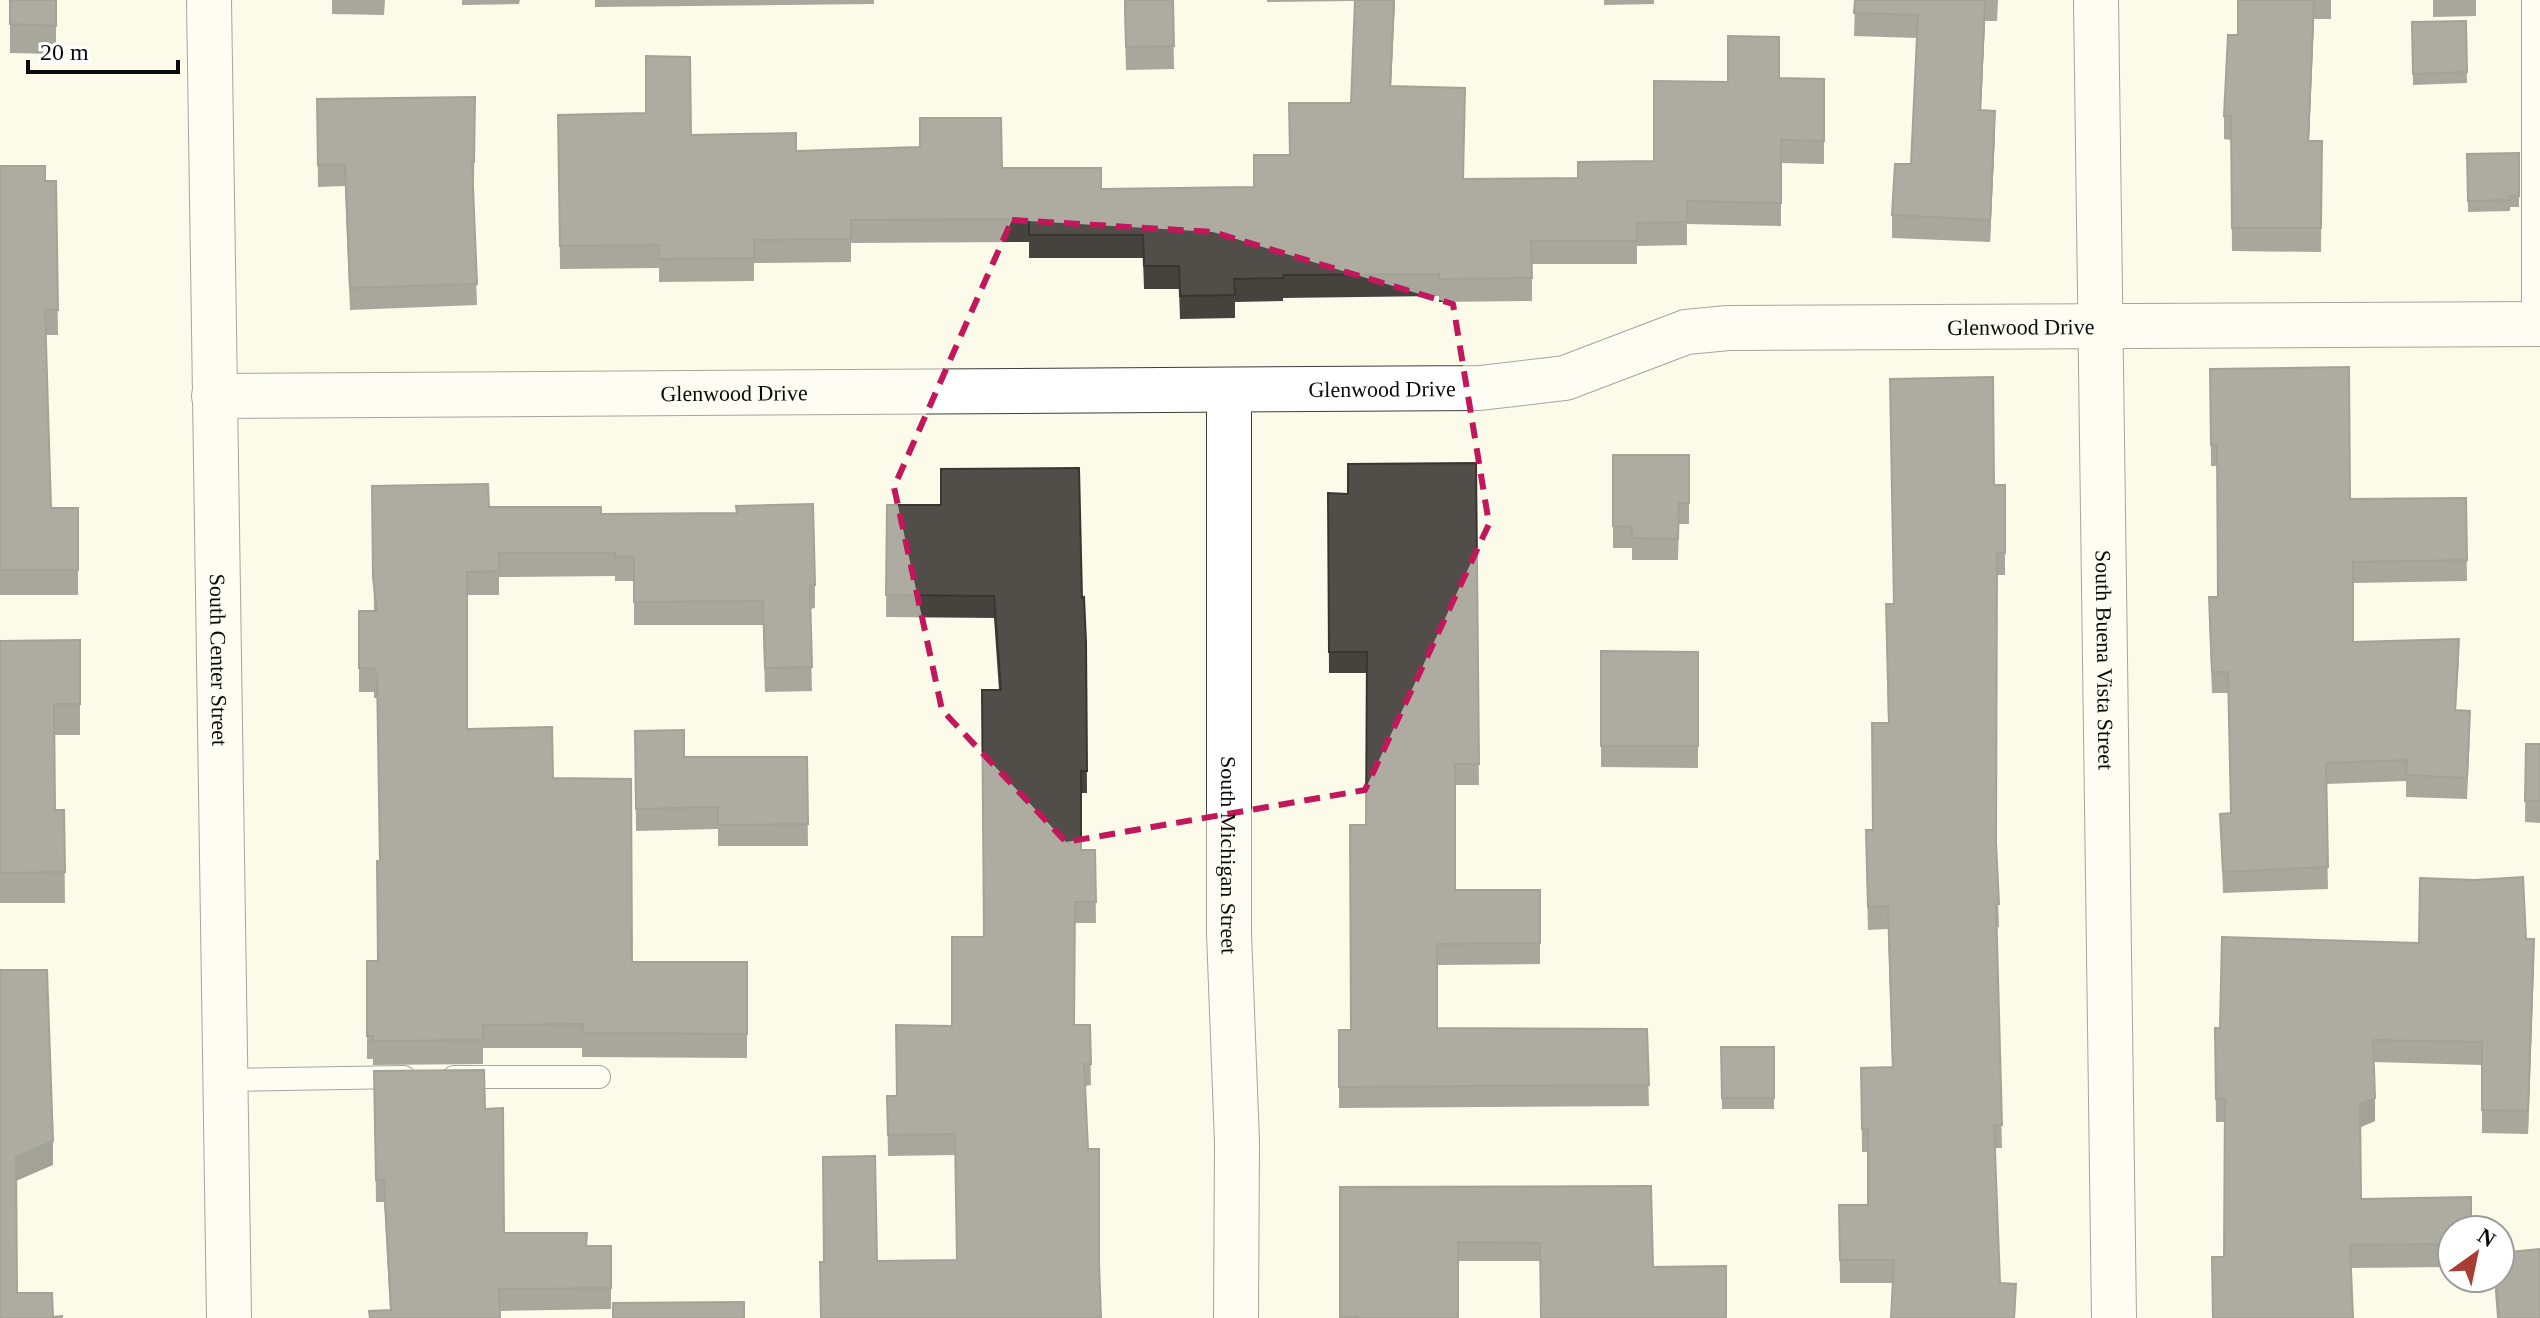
<svg xmlns="http://www.w3.org/2000/svg" width="2540" height="1318" font-family="Georgia,serif">
<style>
.lines{fill:none;stroke-linecap:round;stroke-linejoin:round}
.service-casing{stroke:#3d3d3d;stroke-width:24}
.minor-casing{stroke:#3d3d3d;stroke-width:46}
.tertiary-casing{stroke:#3d3d3d;stroke-width:46}
.service{stroke:#fff;stroke-width:22}
.minor{stroke:#fff;stroke-width:44}
.tertiary{stroke:#fff;stroke-width:44}
.wall{fill:#46423e}
.shaded-wall{fill:#393632}
.building{fill:#514d48;stroke:#393632;stroke-width:2}
.marked{fill:none;stroke:#c2185b;stroke-width:6;stroke-dasharray:16 10;stroke-linejoin:round}
.labels{text-anchor:middle;stroke-width:8;stroke-linejoin:round;paint-order:stroke}
.street-label{font-size:22px;fill:#0a0a0a;stroke:#fff}
</style>
<rect width="100%" height="100%" fill="#fcfbe9"/>
<g class="lines">
<defs>
<path id="service" d="M 2533,324 L 2533,0
M 454,1077 L 599,1077
M 225,1080 L 404,1077"/>
<g id="minor">
<path id="s1" d="M 2096,0 L 2114,1318"/>
<path id="s2" d="M 1229,391 L 1229,933 L 1237,1142 L 1236,1318"/>
<path id="s3" d="M 214,396 L 1480,388 L 1565,378 L 1686,332 L 1728,328 L 2540,324"/>
</g>
<g id="tertiary">
<path id="s4" d="M 209,0 L 229,1318"/>
</g>
</defs>
<!-- service casing -->
<use href="#service" class="service-casing"/>
<!-- minor casing -->
<use href="#minor" class="minor-casing"/>
<!-- tertiary casing -->
<use href="#tertiary" class="tertiary-casing"/>
<!-- service -->
<use href="#service" class="service"/>
<!-- minor -->
<use href="#minor" class="minor"/>
<!-- tertiary -->
<use href="#tertiary" class="tertiary"/>
</g>
<!-- wall -->
<path class="wall" d="M 10,0 L 56,0 L 56,54 L 10,53 Z
M 332,0 L 385,0 L 384,15 L 332,14 Z
M 462,0 L 520,0 L 519,4 L 462,5 Z
M 595,0 L 874,0 L 874,4 L 595,7 Z
M 1124,0 L 1173,0 L 1174,69 L 1126,70 Z
M 1267,0 L 1399,0 L 1395,0 L 1391,86 L 1464,179 L 1578,178 L 1654,161 L 1728,82 L 1779,78 L 1824,79 L 1824,164 L 1781,163 L 1781,226 L 1687,224 L 1687,245 L 1637,246 L 1637,264 L 1532,264 L 1532,301 L 1439,302 L 1439,296 L 1283,298 L 1283,301 L 1235,302 L 1235,318 L 1180,319 L 1179,289 L 1144,289 L 1143,258 L 1029,258 L 1029,242 L 851,243 L 851,262 L 754,263 L 754,281 L 659,282 L 659,268 L 560,269 L 558,115 L 796,151 L 1002,168 L 1101,189 L 1254,187 L 1351,103 L 1355,1 L 1267,2 Z
M 1604,0 L 1654,0 L 1654,4 L 1604,5 Z
M 1855,0 L 1998,0 L 1997,21 L 1985,21 L 1981,110 L 1995,134 L 1990,242 L 1892,238 L 1892,215 L 1911,164 L 1917,38 L 1854,36 Z
M 2238,0 L 2331,0 L 2331,19 L 2314,19 L 2309,141 L 2322,141 L 2321,252 L 2232,251 L 2231,140 L 2224,139 L 2224,116 L 2238,35 Z
M 2433,0 L 2476,0 L 2476,16 L 2433,17 Z
M 2466,21 L 2467,83 L 2413,85 L 2412,22 Z
M 475,97 L 474,183 L 473,183 L 477,305 L 350,310 L 345,186 L 318,187 L 317,99 Z
M 2519,153 L 2519,207 L 2510,207 L 2510,211 L 2468,212 L 2467,154 Z
M 0,166 L 45,181 L 56,181 L 58,335 L 46,335 L 51,508 L 78,508 L 78,595 L 0,595 Z
M 2210,369 L 2350,499 L 2466,498 L 2467,581 L 2353,583 L 2353,642 L 2459,660 L 2456,710 L 2470,732 L 2467,799 L 2406,797 L 2406,781 L 2326,784 L 2328,889 L 2223,893 L 2220,814 L 2231,813 L 2228,693 L 2212,693 L 2209,618 L 2209,597 L 2218,597 L 2217,466 L 2211,466 Z
M 1613,455 L 1689,455 L 1689,524 L 1679,524 L 1678,560 L 1632,560 L 1632,548 L 1613,548 Z
M 1476,463 L 1479,785 L 1455,785 L 1455,890 L 1540,890 L 1540,964 L 1437,965 L 1437,1028 L 1647,1029 L 1649,1106 L 1339,1108 L 1339,1030 L 1351,1030 L 1366,825 L 1367,673 L 1329,673 L 1328,493 L 1348,494 Z
M 1994,485 L 2005,485 L 2005,575 L 1997,575 L 1996,844 L 1999,927 L 1997,927 L 2002,1148 L 1995,1148 L 2000,1283 L 2016,1284 L 2015,1318 L 1891,1318 L 1893,1283 L 1840,1283 L 1839,1205 L 1868,1205 L 1868,1152 L 1862,1152 L 1861,1068 L 1892,1067 L 1888,929 L 1868,930 L 1866,852 L 1873,830 L 1888,723 L 1886,604 L 1894,604 Z
M 372,486 L 489,507 L 601,514 L 815,585 L 815,608 L 810,609 L 812,691 L 765,692 L 763,625 L 634,625 L 634,581 L 615,581 L 615,576 L 499,577 L 499,595 L 467,595 L 467,729 L 553,778 L 632,962 L 747,962 L 747,1058 L 582,1057 L 582,1048 L 483,1048 L 483,1064 L 373,1065 L 373,1059 L 367,1059 L 367,961 L 378,961 L 380,861 L 377,698 L 374,698 L 374,692 L 359,692 L 359,611 L 374,611 Z
M 887,505 L 1082,598 L 1086,642 L 1087,793 L 1081,793 L 1081,850 L 1095,850 L 1096,923 L 1075,923 L 1074,1025 L 1090,1025 L 1091,1085 L 1085,1086 L 1088,1149 L 1099,1262 L 877,1261 L 957,1260 L 955,1155 L 888,1156 L 887,1096 L 897,1096 L 952,1026 L 984,937 L 999,690 L 994,618 L 886,617 Z
M 80,640 L 80,735 L 55,735 L 55,810 L 64,810 L 65,903 L 0,903 L 0,641 Z
M 1601,651 L 1698,652 L 1698,768 L 1601,767 Z
M 635,731 L 684,757 L 807,757 L 808,846 L 718,846 L 718,829 L 636,831 Z
M 2526,744 L 2540,744 L 2540,823 L 2525,822 Z
M 2526,939 L 2534,962 L 2528,1134 L 2482,1133 L 2482,1065 L 2374,1062 L 2375,1121 L 2361,1127 L 2361,1199 L 2452,1230 L 2452,1267 L 2351,1268 L 2224,1257 L 2224,1122 L 2216,1122 L 2215,1051 L 2220,1028 L 2419,943 Z
M 1721,1047 L 1774,1047 L 1774,1109 L 1722,1109 Z
M 374,1071 L 485,1109 L 504,1233 L 587,1246 L 611,1246 L 611,1309 L 500,1311 L 390,1310 L 384,1202 L 376,1202 Z
M 1340,1187 L 1653,1267 L 1726,1318 L 1540,1261 L 1458,1261 L 1458,1318 L 1340,1318 Z
M 2494,1278 L 2500,1278 L 2540,1318 L 2497,1318 Z"/>
<!-- shaded-wall -->
<path class="shaded-wall" d="M 1394,0 L 1395,0 L 1390,109 L 1390,86 Z
M 1985,0 L 1985,21 L 1980,133 L 1980,110 Z
M 2314,0 L 2314,19 L 2308,165 L 2308,141 Z
M 1995,111 L 1995,134 L 1990,242 L 1990,220 Z
M 2534,939 L 2534,962 L 2528,1134 L 2528,1111 Z
M 2375,1098 L 2375,1121 L 2360,1127 L 2360,1104 Z
M 53,1141 L 53,1165 L 16,1181 L 16,1157 Z"/>
<!-- building -->
<path class="building" d="M 10,0 L 56,0 L 56,26 L 10,24 Z
M 1125,0 L 1173,0 L 1174,46 L 1126,47 Z
M 1355,0 L 1394,0 L 1390,86 L 1465,88 L 1463,179 L 1578,178 L 1578,162 L 1654,161 L 1654,81 L 1728,82 L 1728,36 L 1779,37 L 1779,78 L 1824,79 L 1824,141 L 1781,140 L 1781,203 L 1687,201 L 1687,222 L 1637,223 L 1637,241 L 1531,241 L 1532,278 L 1439,279 L 1439,274 L 1283,275 L 1283,278 L 1234,279 L 1235,295 L 1180,296 L 1179,266 L 1144,266 L 1143,235 L 1029,235 L 1029,219 L 851,220 L 851,239 L 754,240 L 754,258 L 659,259 L 659,245 L 560,246 L 558,115 L 646,113 L 646,56 L 690,57 L 691,135 L 796,133 L 796,151 L 920,147 L 920,118 L 1001,118 L 1002,168 L 1101,168 L 1101,189 L 1254,187 L 1254,155 L 1290,155 L 1289,103 L 1351,103 Z
M 1855,0 L 1985,0 L 1980,110 L 1995,111 L 1990,220 L 1892,215 L 1895,164 L 1911,164 L 1918,15 L 1854,13 Z
M 2238,0 L 2314,0 L 2308,141 L 2322,141 L 2321,228 L 2232,228 L 2231,116 L 2224,116 L 2228,35 L 2238,35 Z
M 2466,21 L 2467,72 L 2413,74 L 2412,22 Z
M 475,97 L 474,162 L 472,162 L 477,284 L 350,288 L 345,165 L 318,165 L 317,99 Z
M 2519,153 L 2519,196 L 2510,196 L 2510,200 L 2468,201 L 2467,154 Z
M 0,166 L 45,166 L 45,181 L 56,181 L 58,310 L 45,310 L 51,508 L 78,508 L 78,570 L 0,570 Z
M 2349,367 L 2350,499 L 2466,498 L 2467,560 L 2353,562 L 2353,642 L 2459,639 L 2455,710 L 2470,711 L 2467,778 L 2406,775 L 2407,760 L 2326,763 L 2328,867 L 2223,872 L 2220,814 L 2231,813 L 2228,672 L 2212,672 L 2209,597 L 2218,597 L 2217,445 L 2211,445 L 2210,369 Z
M 1993,377 L 1994,485 L 2005,485 L 2005,553 L 1997,553 L 1996,842 L 1999,904 L 1996,904 L 2002,1125 L 1994,1125 L 2000,1283 L 2016,1284 L 2014,1318 L 1891,1318 L 1894,1260 L 1840,1260 L 1839,1205 L 1868,1205 L 1868,1129 L 1862,1129 L 1861,1068 L 1893,1067 L 1888,906 L 1868,907 L 1866,830 L 1873,830 L 1872,723 L 1889,723 L 1886,604 L 1894,604 L 1890,379 Z
M 1613,455 L 1689,455 L 1689,503 L 1679,503 L 1678,539 L 1632,538 L 1632,527 L 1613,526 Z
M 1476,463 L 1479,764 L 1455,764 L 1455,890 L 1540,890 L 1540,943 L 1437,944 L 1437,1028 L 1647,1029 L 1649,1085 L 1339,1087 L 1339,1030 L 1351,1030 L 1350,825 L 1366,825 L 1367,652 L 1329,652 L 1328,493 L 1348,494 L 1348,464 Z
M 1079,468 L 1082,598 L 1084,597 L 1086,642 L 1087,771 L 1081,771 L 1081,850 L 1095,850 L 1096,902 L 1075,902 L 1074,1025 L 1090,1025 L 1091,1064 L 1084,1064 L 1088,1149 L 1099,1149 L 1099,1262 L 1101,1318 L 821,1318 L 820,1262 L 824,1262 L 823,1157 L 875,1156 L 877,1261 L 957,1260 L 955,1134 L 888,1135 L 887,1096 L 897,1096 L 896,1025 L 952,1026 L 952,937 L 984,937 L 982,690 L 1001,690 L 994,596 L 886,595 L 887,505 L 941,505 L 941,469 Z
M 488,484 L 489,507 L 601,507 L 601,514 L 737,513 L 736,506 L 813,504 L 815,585 L 810,585 L 810,593 L 812,667 L 765,668 L 763,601 L 634,602 L 634,557 L 615,557 L 615,553 L 499,553 L 499,571 L 467,572 L 467,729 L 552,727 L 553,778 L 631,779 L 632,962 L 747,962 L 747,1034 L 582,1033 L 583,1024 L 483,1025 L 483,1040 L 373,1041 L 373,1036 L 367,1036 L 367,961 L 378,961 L 377,861 L 380,861 L 377,674 L 374,674 L 375,669 L 359,668 L 359,611 L 377,611 L 373,578 L 372,486 Z
M 80,640 L 80,704 L 54,704 L 55,810 L 64,810 L 65,872 L 0,873 L 0,641 Z
M 1601,651 L 1698,652 L 1698,746 L 1601,746 Z
M 684,730 L 684,757 L 807,757 L 808,824 L 718,825 L 718,807 L 636,809 L 635,731 Z
M 2526,744 L 2540,744 L 2540,801 L 2525,801 Z
M 2523,877 L 2526,939 L 2534,939 L 2528,1111 L 2482,1110 L 2482,1042 L 2373,1040 L 2375,1098 L 2360,1104 L 2361,1199 L 2471,1197 L 2471,1230 L 2452,1230 L 2452,1244 L 2350,1245 L 2353,1318 L 2213,1318 L 2212,1257 L 2224,1257 L 2225,1099 L 2216,1099 L 2215,1028 L 2220,1028 L 2222,937 L 2419,943 L 2420,878 L 2475,880 Z
M 0,970 L 47,970 L 53,1141 L 16,1157 L 17,1293 L 52,1293 L 53,1317 L 62,1316 L 62,1318 L 0,1318 Z
M 1721,1047 L 1774,1047 L 1774,1098 L 1722,1098 Z
M 484,1070 L 485,1109 L 503,1108 L 504,1233 L 587,1233 L 586,1246 L 611,1246 L 611,1288 L 499,1289 L 500,1318 L 370,1318 L 369,1311 L 391,1310 L 384,1180 L 376,1180 L 374,1071 Z
M 1651,1186 L 1653,1267 L 1726,1266 L 1726,1318 L 1541,1318 L 1540,1243 L 1458,1242 L 1458,1318 L 1357,1318 L 1357,1317 L 1340,1317 L 1340,1187 Z
M 2540,1249 L 2540,1318 L 2499,1318 L 2496,1278 L 2500,1278 L 2500,1253 Z
M 744,1302 L 744,1318 L 613,1318 L 613,1303 Z"/>
<!-- marked area -->
<path d="M0 0H2540V1318H0ZM 1012,220 L 1213,232 L 1453,304 L 1489,524 L 1365,790 L 1066,842 L 942,710 L 894,487 Z" fill="#fcfbe9" fill-opacity=".55" fill-rule="evenodd"/>
<path class="marked" d="M 1012,220 L 1213,232 L 1453,304 L 1489,524 L 1365,790 L 1066,842 L 942,710 L 894,487 Z"/>
<g class="labels">
<!-- street labels -->
<g class="street-label">
<text dy="8" stroke="none"><textPath href="#s3" startOffset="1816">Glenwood Drive</textPath></text>
<text dy="8" stroke="none"><textPath href="#s3" startOffset="1168">Glenwood Drive</textPath></text>
<text dy="8" stroke="none"><textPath href="#s3" startOffset="520">Glenwood Drive</textPath></text>
<text dy="8" stroke="none"><textPath href="#s4" startOffset="660">South Center Street</textPath></text>
<text dy="8" stroke="none"><textPath href="#s1" startOffset="660">South Buena Vista Street</textPath></text>
<text dy="8" stroke="none"><textPath href="#s2" startOffset="464">South Michigan Street</textPath></text>
</g>
</g>
<!-- north arrow -->
<g transform="translate(2476 1254) rotate(33)"><circle r="38" fill="#ffffff" stroke="#9d9d9d" stroke-width="2"/>
<path d="M0-6L14 30L0 20L-14 30Z" fill="#a73e34"/>
<text y="-12" font-size="22" font-weight="bold" text-anchor="middle" fill="#0a0a0a">N</text>
</g>
<!-- scale -->
<path d="M28 60v12h150v-12" fill="none" stroke="#0a0a0a" stroke-width="4"/>
<text x="40" y="60" font-size="24" fill="#0a0a0a" stroke="#ffffff" stroke-width="6" paint-order="stroke">20 m</text>
</svg>
